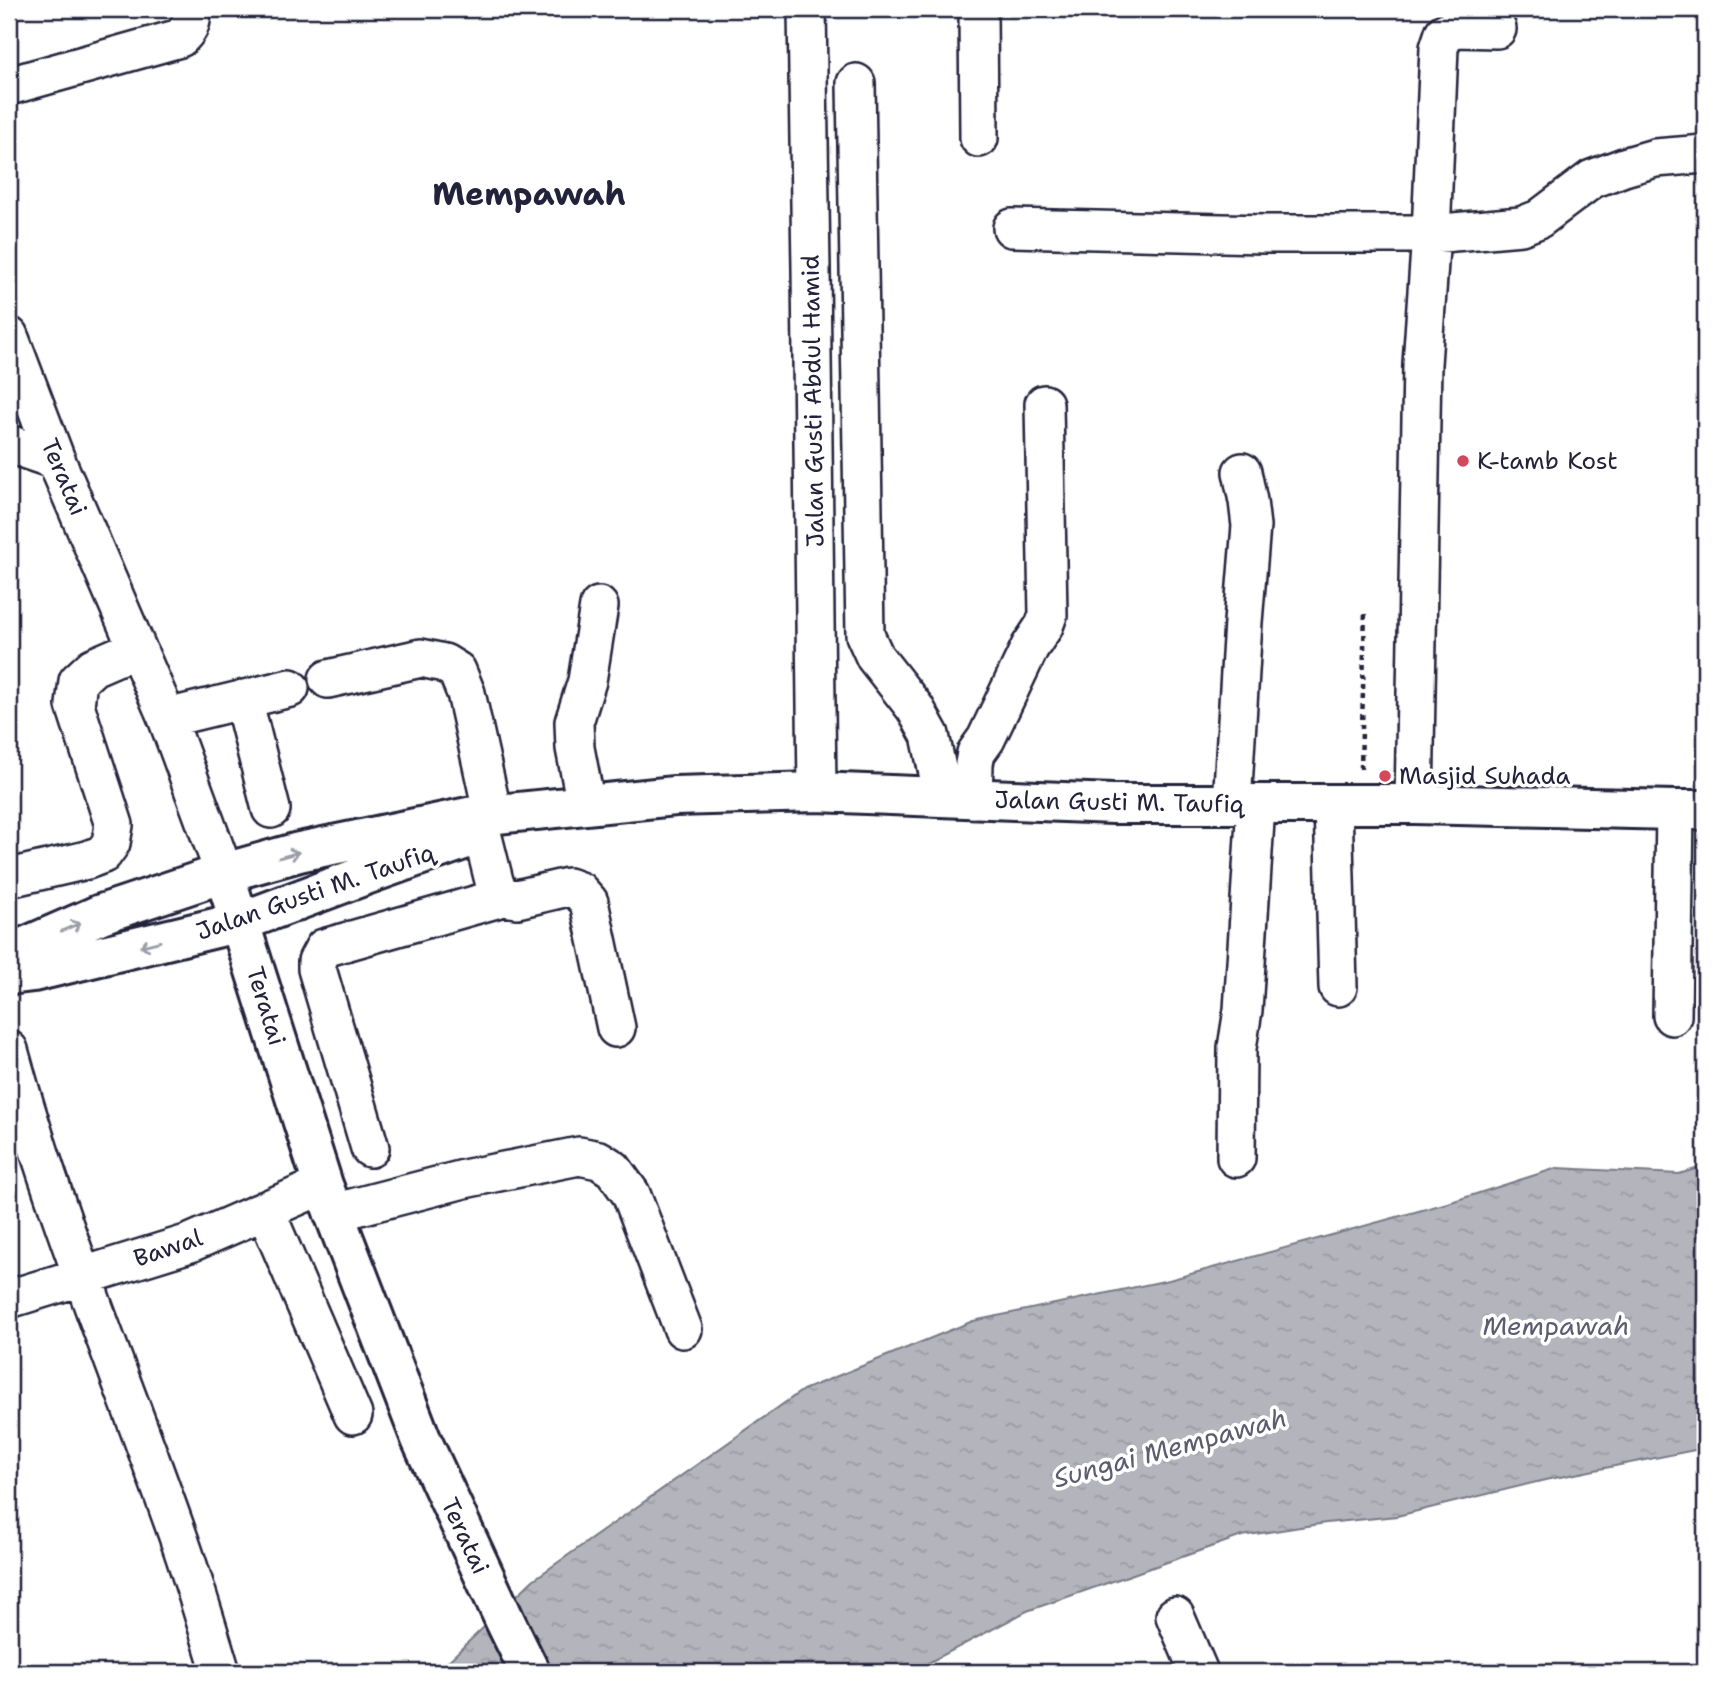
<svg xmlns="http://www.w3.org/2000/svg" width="1714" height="1681" font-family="'Shantell Sans',sans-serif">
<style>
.water{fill:url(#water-ripples);stroke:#7a7a88;stroke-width:2}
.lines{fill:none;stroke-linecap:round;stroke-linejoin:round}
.minor-casing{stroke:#22223b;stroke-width:42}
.major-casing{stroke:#22223b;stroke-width:44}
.path{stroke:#22223b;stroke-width:4.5;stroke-dasharray:5 5;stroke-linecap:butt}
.minor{stroke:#fff;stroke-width:37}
.major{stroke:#fff;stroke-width:38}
.oneway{stroke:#9c9ca7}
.poi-dot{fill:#d1495b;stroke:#fff;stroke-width:2.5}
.labels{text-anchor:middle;stroke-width:7;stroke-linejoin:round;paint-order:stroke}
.street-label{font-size:24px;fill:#22223b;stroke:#fff}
.poi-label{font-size:24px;fill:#22223b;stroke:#fff;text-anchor:start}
.water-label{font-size:26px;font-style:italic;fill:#5c5c6f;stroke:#fff}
.district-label{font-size:32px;font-weight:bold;fill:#22223b;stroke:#fff}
</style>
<defs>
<pattern id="water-ripples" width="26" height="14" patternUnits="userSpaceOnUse" patternTransform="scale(1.75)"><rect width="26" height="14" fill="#b4b4bc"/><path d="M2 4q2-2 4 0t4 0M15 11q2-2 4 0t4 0" fill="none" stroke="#9a9aa2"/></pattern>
</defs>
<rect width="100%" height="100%" fill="#fff"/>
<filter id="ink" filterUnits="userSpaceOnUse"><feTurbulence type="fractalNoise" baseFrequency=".0143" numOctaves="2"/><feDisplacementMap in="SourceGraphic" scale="14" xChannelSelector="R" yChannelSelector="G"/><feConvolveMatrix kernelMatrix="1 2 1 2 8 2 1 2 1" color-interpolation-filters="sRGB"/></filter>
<g filter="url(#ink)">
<!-- water -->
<path class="water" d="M 1705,1166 L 1705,1448 L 1545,1480 L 1397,1516 L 1326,1523 L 1242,1536 L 1027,1611 L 911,1672 L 437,1672 L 533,1580 L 803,1390 L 973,1321 L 1169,1280 L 1451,1202 L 1557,1168 L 1679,1174 Z"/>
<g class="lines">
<defs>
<path id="minor" d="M 807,9 L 811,269 L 817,792
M 978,9 L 979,138
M 856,83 L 865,635 L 875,657 L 915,708 L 930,735 L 943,797
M 9,86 L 180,38 C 189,30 193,21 191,9
M 1012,228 L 1264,234 L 1431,234 L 1439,48 L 1444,33 L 1454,28 L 1497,29
M 9,336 L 56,460 L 167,718 L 224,873
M 9,444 L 56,460
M 328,679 L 421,658 L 444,663 L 457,671 L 466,693 L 493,815
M 243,699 L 271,809
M 167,718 L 290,688
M 973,799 L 974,764 L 976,753 L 986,739 L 1030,647 L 1044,626 L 1048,615 L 1044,404
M 1232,804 L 1243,622 L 1251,526 L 1248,501 L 1242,472
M 1333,804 L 1338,987
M 1414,804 L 1422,364 L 1431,234 L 1521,226 L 1539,219 L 1592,179 L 1624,167 L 1655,158 L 1705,154
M 586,805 L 575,748 L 574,722 L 587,681 L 599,606
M 482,833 L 495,885 L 503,897 L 517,899 L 568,887 L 579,891 L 589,902 L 616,1028
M 9,878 L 87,860 L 103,854 L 111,843 L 114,825 L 75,705 L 78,681 L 93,667 L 137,648
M 1672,1016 L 1675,810
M 9,1050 C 54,1216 121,1374 178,1536 C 194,1581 207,1627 221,1672
M 370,1148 L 317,969 L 317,961 L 324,948 L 503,897
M 1236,1158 L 1237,1048 L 1243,1010 L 1256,805
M 265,1210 L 353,1415
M 333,1213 L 464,1179 L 579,1156 L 599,1160 L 613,1169 L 631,1194 L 683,1329
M 9,1299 L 190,1243 L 323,1185
M 1175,1616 L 1199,1672"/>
<path id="major" d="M 224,873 L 323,1185 L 421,1439 L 507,1625 L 530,1672
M 9,954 L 101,914 L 224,873 L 299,852 L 468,817 L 675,796 L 817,792 L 1113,804 L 1414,804 L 1675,810 L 1705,810
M 9,975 L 33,972 L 240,922 L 363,876 L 480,834"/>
</defs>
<!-- minor casing -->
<use href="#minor" class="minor-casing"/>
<!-- major casing -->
<use href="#major" class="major-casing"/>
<!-- path -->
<path class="path" d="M 1361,769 L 1365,609"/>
<!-- minor -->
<use href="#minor" class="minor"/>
<!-- major -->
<use href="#major" class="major"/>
</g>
<!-- one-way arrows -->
<defs><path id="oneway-shaft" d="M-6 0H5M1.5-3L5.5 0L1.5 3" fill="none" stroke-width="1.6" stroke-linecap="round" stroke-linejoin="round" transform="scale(1.75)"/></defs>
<g class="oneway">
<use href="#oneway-shaft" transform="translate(289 855) rotate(-16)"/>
<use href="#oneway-shaft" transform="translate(71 927) rotate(-23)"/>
<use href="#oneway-shaft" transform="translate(150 944) rotate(166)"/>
</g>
</g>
<!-- markers -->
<g class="poi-dot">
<circle cx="1463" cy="461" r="7"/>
<circle cx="1385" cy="776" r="7"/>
</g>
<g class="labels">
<!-- street labels -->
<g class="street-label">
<text transform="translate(813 401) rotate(-91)" y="8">Jalan Gusti Abdul Hamid</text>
<text transform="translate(64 477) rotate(67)" y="8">Teratai</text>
<text transform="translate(1119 802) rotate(1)" y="8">Jalan Gusti M. Taufiq</text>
<text transform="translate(315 892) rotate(-19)" y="8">Jalan Gusti M. Taufiq</text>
<text transform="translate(266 1006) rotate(73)" y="8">Teratai</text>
<text transform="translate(168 1248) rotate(-19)" y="8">Bawal</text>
<text transform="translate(465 1536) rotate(65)" y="8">Teratai</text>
</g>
<!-- poi labels -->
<g class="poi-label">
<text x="1477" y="469">K-tamb Kost</text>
<text x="1399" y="784">Masjid Suhada</text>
</g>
<!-- water labels -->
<g class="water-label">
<text x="1556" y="1335">Mempawah</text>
<text transform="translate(1170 1448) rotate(-15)" y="9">Sungai Mempawah</text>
</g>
<!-- district labels -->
<g class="district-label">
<text x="529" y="205">Mempawah</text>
</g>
</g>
<!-- margin -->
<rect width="1714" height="1681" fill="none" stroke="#fff" stroke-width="35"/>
<rect x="18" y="18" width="1679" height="1646" fill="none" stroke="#22223b" stroke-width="2.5" filter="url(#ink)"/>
</svg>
